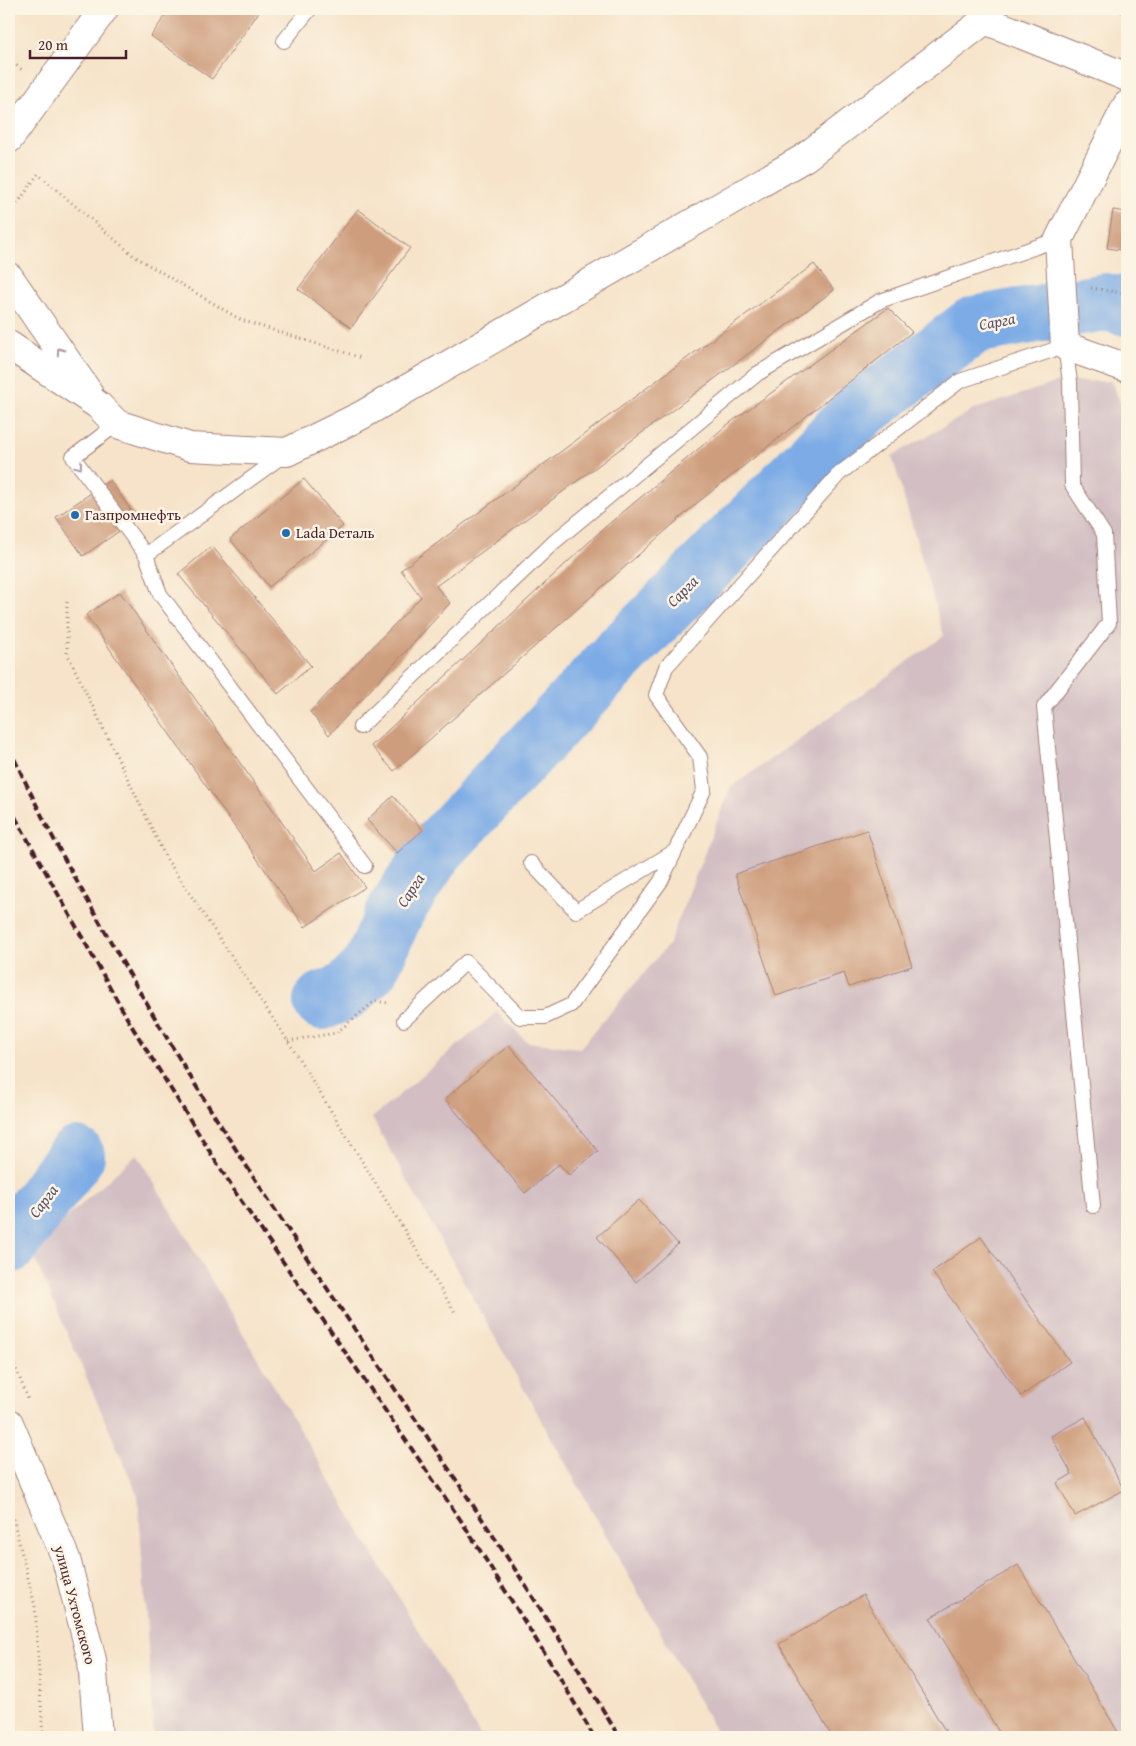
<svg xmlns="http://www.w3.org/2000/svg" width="1136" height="1746" font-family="'Gentium Book Plus',serif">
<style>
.industrial{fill:#d2bec3}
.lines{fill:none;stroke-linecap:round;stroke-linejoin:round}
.river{stroke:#7babe6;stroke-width:58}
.building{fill:#ce9d7d}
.lane-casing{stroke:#a0817a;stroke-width:16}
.street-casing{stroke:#a0817a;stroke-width:30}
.secondary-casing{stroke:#a0817a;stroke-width:30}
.path{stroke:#a0817a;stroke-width:3;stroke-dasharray:1 4;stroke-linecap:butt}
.lane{stroke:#fff;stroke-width:14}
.street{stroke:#fff;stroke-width:28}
.secondary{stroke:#fff;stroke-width:28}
.rail{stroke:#4a1f2b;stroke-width:4;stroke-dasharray:8 4;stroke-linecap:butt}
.oneway{stroke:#ae9aa0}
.poi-dot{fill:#1f6fb2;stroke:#fcf5e5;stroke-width:2}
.labels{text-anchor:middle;stroke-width:5;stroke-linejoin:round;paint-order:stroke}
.poi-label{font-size:15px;fill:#4a1f2b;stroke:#fcf5e5;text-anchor:start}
.street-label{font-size:15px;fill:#4a1f2b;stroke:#fcf5e5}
.water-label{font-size:16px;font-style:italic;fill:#5b506c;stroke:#fcf5e5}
</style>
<rect width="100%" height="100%" fill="#fcf5e5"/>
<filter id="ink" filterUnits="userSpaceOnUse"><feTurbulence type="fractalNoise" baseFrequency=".02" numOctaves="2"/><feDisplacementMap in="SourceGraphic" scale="10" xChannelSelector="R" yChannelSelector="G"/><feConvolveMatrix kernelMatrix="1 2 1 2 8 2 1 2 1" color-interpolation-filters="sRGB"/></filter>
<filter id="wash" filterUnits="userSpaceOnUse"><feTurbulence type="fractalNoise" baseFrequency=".0096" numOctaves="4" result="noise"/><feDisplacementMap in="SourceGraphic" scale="20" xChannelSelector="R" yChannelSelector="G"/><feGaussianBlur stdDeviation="1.12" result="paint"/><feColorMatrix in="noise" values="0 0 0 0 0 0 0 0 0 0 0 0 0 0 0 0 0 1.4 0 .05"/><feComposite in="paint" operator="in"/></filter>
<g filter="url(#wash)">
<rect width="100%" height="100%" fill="#f6e3c9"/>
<!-- industrial -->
<path class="industrial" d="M 1111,381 L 1120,402 L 1127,405 L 1127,1737 L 719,1737 L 372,1118 L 497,1012 L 527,1042 L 580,1048 L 669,944 L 730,788 L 944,636 L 892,456 L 975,409 L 1058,382 Z
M 137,1154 L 481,1737 L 154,1737 L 138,1496 L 31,1250 Z"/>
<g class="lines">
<!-- river -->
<path class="river" d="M 322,1001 L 347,991 L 371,967 L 396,910 L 434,852 L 616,658 L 860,411 L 974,325 L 1105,302 L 1127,307
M 9,1245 L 76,1156"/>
</g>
<g id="blocks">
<!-- building -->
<path class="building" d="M 170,9 L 261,9 L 212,79 L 151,36 Z
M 358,209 L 410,248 L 351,328 L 298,289 Z
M 1113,210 L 1127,212 L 1127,251 L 1107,248 Z
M 814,264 L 834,290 L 436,586 L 450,603 L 329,735 L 310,712 L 421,597 L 401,570 Z
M 888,308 L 912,332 L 697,503 L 394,771 L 371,746 L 604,528 L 727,425 Z
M 304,479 L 343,526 L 269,587 L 230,539 Z
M 110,480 L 137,519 L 83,556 L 56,517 Z
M 212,546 L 311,666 L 278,694 L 178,574 Z
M 120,592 L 316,871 L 341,853 L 365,887 L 305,927 L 86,615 Z
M 393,796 L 423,830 L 397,853 L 367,820 Z
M 867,830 L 912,966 L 849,987 L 844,973 L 776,996 L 735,874 Z
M 509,1045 L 598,1151 L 569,1175 L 559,1164 L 525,1193 L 445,1099 Z
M 639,1200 L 678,1244 L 636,1282 L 597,1237 Z
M 981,1237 L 1070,1362 L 1021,1396 L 932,1272 Z
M 1085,1417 L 1124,1490 L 1075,1516 L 1057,1483 L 1072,1474 L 1051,1436 Z
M 1018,1565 L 1121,1737 L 1002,1737 L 930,1618 Z
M 863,1595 L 949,1737 L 832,1737 L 779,1644 Z"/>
</g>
</g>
<g filter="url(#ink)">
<use href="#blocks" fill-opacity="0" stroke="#a0817a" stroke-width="1"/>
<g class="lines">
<defs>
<path id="lane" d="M 284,41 L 310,9
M 117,424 L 73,457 L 146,555 L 160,594 L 365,866
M 146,555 L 285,454
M 360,727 L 554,542 L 757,374 L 880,301 L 1059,239
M 531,863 L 576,911 L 675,851
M 404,1020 L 466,962 L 520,1017 L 545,1017 L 571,1005 L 661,881 L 704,790 L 700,757 L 656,695 L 666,667 L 839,474 L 960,381 L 1065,346 L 1070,382 L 1072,485 L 1104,534 L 1109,623 L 1044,707 L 1093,1206"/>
<path id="street" d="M 1127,105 L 1059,239 L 1065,346 L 1127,368"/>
<path id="secondary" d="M 9,139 L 104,9
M 9,277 L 88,392
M 9,345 L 98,405 L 117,424 L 190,447 L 287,452 L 362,415 L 804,158 L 985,20 L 1127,77
M 9,1423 L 66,1559 L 92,1660 L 98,1737"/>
</defs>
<!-- lane casing -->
<use href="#lane" class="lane-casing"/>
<!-- street casing -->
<use href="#street" class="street-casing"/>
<!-- secondary casing -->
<use href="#secondary" class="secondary-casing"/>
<!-- path -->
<path class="path" d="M 1117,9 L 1127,15
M 9,59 L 22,70
M 9,216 L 38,174 L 134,256 L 241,320 L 362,358
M 1091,288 L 1127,294
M 67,602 L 67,653 L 166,858 L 288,1041 L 456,1314
M 288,1041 L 336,1033 L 375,1001 L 388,1003
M 9,1351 L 28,1399
M 12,1514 L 35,1606 L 43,1737"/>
<!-- lane -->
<use href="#lane" class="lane"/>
<!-- street -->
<use href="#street" class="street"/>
<!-- secondary -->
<use href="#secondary" class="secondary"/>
<!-- rail -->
<path class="rail" d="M 9,748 C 27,785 44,822 64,858 C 124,967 187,1075 255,1179 C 376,1366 507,1546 619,1737
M 9,806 L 131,1025 L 235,1192 L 464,1525 L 560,1678 L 594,1737"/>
</g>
<!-- one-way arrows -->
<defs><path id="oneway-chevron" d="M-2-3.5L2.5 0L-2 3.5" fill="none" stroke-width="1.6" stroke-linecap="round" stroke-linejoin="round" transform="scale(1.25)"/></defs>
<g class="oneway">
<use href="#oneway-chevron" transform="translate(60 351) rotate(-125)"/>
<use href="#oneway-chevron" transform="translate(79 466) rotate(53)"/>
</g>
</g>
<!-- markers -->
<g class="poi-dot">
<circle cx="75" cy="515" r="5"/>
<circle cx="286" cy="533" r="5"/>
</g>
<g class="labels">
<!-- poi labels -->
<g class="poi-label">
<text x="85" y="520">Газпромнефть</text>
<text x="296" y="538">Lada Dеталь</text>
</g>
<!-- street labels -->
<g class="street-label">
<text transform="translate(75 1605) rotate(75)" y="5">улица Ухтомского</text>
</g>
<!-- water labels -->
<g class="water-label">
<text transform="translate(997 321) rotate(-11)" y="6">Сарга</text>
<text transform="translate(682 591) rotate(-45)" y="6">Сарга</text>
<text transform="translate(410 890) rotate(-57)" y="6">Сарга</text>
<text transform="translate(43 1201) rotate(-53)" y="6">Сарга</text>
</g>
</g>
<!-- margin -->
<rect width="1136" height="1746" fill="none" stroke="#fcf5e5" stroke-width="30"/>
<!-- scale -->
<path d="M30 50v8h96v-8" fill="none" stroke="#4a1f2b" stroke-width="2.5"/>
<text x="38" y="50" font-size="15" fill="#4a1f2b" stroke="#fcf5e5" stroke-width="4" paint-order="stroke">20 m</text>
</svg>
